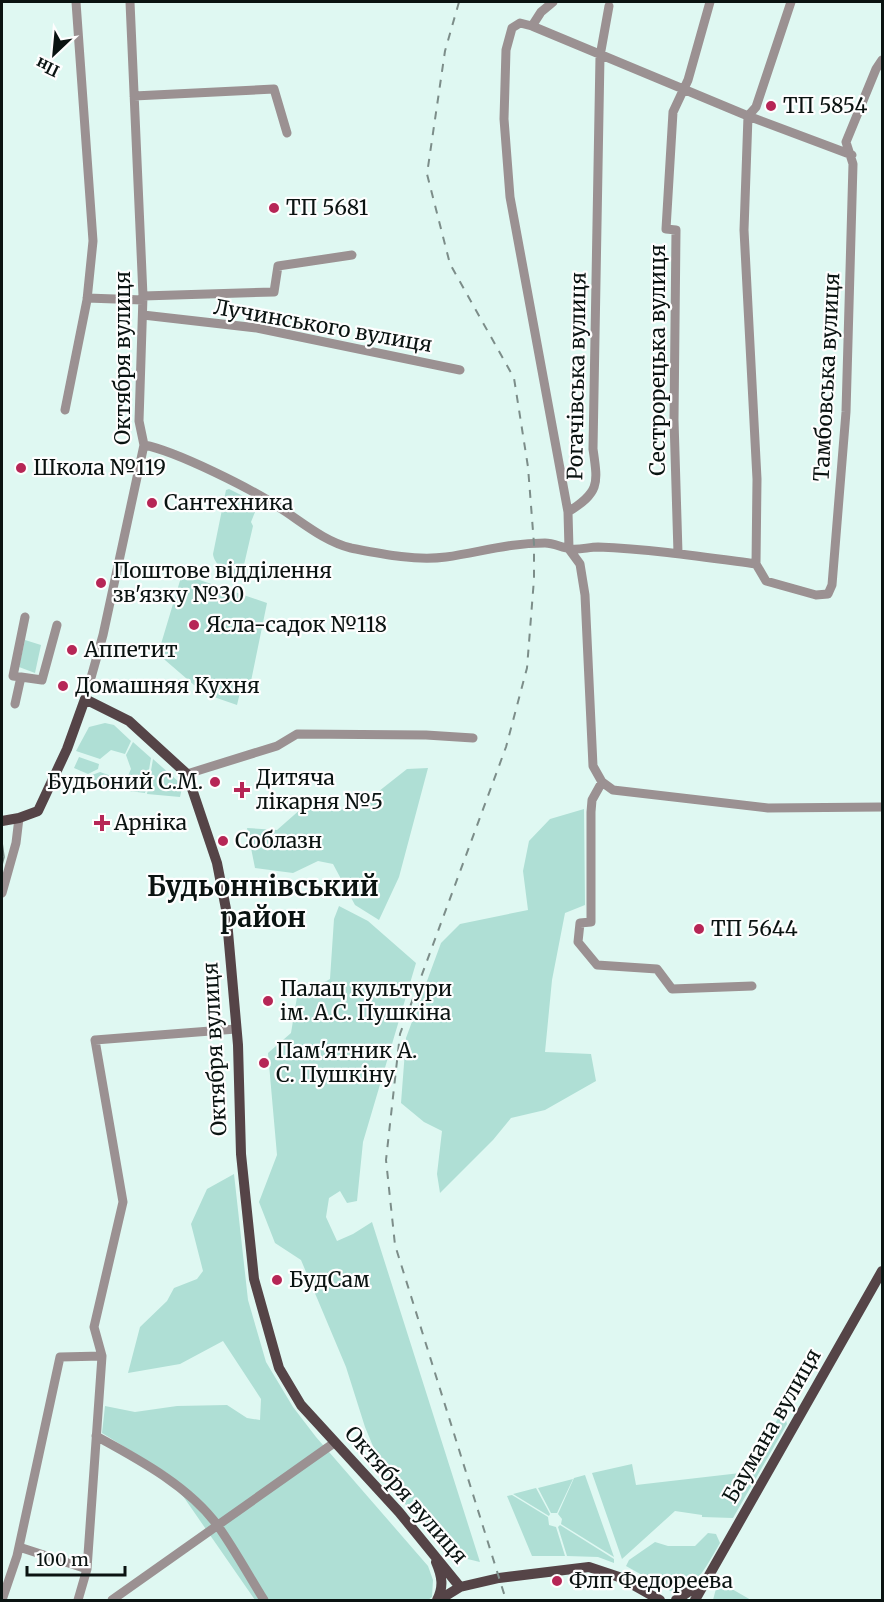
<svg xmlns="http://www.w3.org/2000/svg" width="884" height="1602" font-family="Merriweather,serif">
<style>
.green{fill:#afdfd5}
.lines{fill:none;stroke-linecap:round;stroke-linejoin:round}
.minor{stroke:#9b9192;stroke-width:9}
.major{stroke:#554447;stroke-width:10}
.tram{stroke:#7c8d89;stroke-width:1.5}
.rail{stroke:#7c8d89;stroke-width:2;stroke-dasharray:8 8;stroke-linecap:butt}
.poi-dot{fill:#b62656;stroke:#fefefe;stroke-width:2}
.labels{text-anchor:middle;stroke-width:4.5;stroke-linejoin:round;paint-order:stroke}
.poi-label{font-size:21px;fill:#0a1311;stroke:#fefefe;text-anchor:start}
.street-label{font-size:21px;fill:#0a1311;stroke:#fefefe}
.district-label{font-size:27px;font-weight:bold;fill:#0a1311;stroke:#fefefe}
</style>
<rect width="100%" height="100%" fill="#dff8f2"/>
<!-- green -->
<path class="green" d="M 229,489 L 253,501 L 257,507 L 251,522 L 253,526 L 243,569 L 237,575 C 227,575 214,564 213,554 L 226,490 Z
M 182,574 L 267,603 L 250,686 L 242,684 L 237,705 L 211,696 L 212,694 L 194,685 L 158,654 Z
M 25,640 L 41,645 L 35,673 L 19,667 Z
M 105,723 L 114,725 L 131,741 L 125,754 L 111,750 L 100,759 L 76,751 L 89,727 Z
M 133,742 L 151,758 L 145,793 L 121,790 L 120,780 L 127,778 L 131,769 L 126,755 Z
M 79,757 L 99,764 L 98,769 L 88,774 L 74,768 Z
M 153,759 L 180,783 L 182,788 L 180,797 L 147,794 Z
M 428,768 L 399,877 L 379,920 L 355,905 L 333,864 L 318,861 L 293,873 L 255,868 L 247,828 L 277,830 L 302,808 L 355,810 L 407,769 Z
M 100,772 L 117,778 L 118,790 L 95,788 L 92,775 Z
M 584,809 L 585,905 L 565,913 L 552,980 L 545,1052 L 591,1054 L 596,1081 L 545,1110 L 511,1118 L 493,1140 L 440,1193 L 437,1174 L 442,1131 L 424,1122 L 401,1103 L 406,1038 L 441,943 L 460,924 L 528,910 L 523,871 L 529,841 L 550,819 Z
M 339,906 L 368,921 L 416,963 L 363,1142 L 357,1201 L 347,1203 L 340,1191 L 329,1198 L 326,1217 L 337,1241 L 353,1234 L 372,1222 L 480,1562 L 451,1555 L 390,1487 L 365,1427 L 346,1367 L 301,1260 L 275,1243 L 259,1202 L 277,1155 L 268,1053 L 291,1033 L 297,997 L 330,979 L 334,919 Z
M 234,1174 L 248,1300 L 266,1362 L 293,1407 L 316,1437 L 428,1566 L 433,1580 L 432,1597 L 428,1600 L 255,1600 L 167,1473 L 102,1433 L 105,1406 L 135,1412 L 177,1406 L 227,1405 L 247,1418 L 260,1420 L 261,1399 L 223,1341 L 180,1364 L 128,1373 L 140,1327 L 167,1301 L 174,1288 L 197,1279 L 203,1271 L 191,1224 L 207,1189 Z
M 783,1409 L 787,1424 L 733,1518 L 702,1517 L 702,1515 L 675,1511 L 622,1559 L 592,1473 L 632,1464 L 636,1485 L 749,1472 Z
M 585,1475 L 614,1557 L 561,1524 L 562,1519 L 558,1514 L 574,1478 Z
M 573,1479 L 557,1513 L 551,1513 L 538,1488 Z
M 536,1488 L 550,1514 L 549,1516 L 513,1494 Z
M 512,1495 L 548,1517 L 549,1525 L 556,1527 L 565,1556 L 532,1556 L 507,1496 Z
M 560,1525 L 614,1559 L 614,1563 L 598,1557 L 567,1556 L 558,1527 Z
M 708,1533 L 716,1534 L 720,1543 C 709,1561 697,1589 674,1593 L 626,1566 L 629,1560 L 655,1542 L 668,1546 L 695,1546 Z
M 718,1581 L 751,1600 L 713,1600 Z"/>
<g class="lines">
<!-- minor -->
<path class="minor" d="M 609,6 L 600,56 L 593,449 C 598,484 600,492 568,512 L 569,549 L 580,564 L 585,595 L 593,766 L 602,782 L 613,790 L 768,808 L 882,807
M 532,26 L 541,12 L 553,2
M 134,96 L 274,89 L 287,133
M 143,296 L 274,292 L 278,266 L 352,255
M 87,298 L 143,300
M 143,315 L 257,328 L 460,370
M 65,410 L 87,300 L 93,241 L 76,2
M 144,445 C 176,451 252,489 280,508 C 302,522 325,542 351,548 C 382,554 415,561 446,557 C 481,552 508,543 545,543 C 554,543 562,548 571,549 C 580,550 589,547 598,547 C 651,549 704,557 756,564 L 766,581 L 816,595 L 828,594 L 832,585 L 846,412 L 853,164 L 846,142 L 876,69 L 882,60
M 568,512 L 510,197 L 504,119 L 506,50 L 512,28 L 520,23 L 532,26 L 748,116 L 852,155
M 678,553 L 674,420 L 676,230 L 666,229 L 673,112 L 688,80 L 710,2
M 756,564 L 757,479 L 744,230 L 748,116 L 756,107 L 791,2
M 21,677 L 13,676 L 25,617
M 85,699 L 103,635 L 144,445 L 139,421 L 143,296 L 130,2
M 15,704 L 21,677 L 42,680 L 57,625
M 187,774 L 277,746 L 297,734 L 426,735 L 473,738
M 602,782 L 592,800 L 591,812 L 591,922 L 580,923 L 578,942 L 597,965 L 657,969 L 672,989 L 752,986
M 2,893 L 16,843 L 19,818
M 96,1436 C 138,1459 189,1486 218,1526 C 235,1550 249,1576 264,1600
M 19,1547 L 87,1569
M 2,1600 L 17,1556 L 60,1357 L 102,1356
M 78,1600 L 87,1569 L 102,1356 L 94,1327 L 123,1202 L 95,1040 L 236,1029
M 112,1600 L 334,1443"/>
<!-- major -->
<path class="major" d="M 2,821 L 19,818 L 38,811 L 67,749 L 85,699 L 129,721 L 187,774 L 217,863 L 226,909 L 238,1045 L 241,1154 L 254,1279 L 279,1368 L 301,1405 L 399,1512 L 460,1587
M 436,1562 C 442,1576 444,1587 437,1600
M 439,1600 L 460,1587 L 499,1578 L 589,1567 L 619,1577 L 660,1600
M 676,1600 L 702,1583
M 695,1600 L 882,1271"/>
<!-- tram -->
<path class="tram" d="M 2,842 L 4,857 L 2,865"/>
<!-- rail -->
<path class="rail" d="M 459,2 L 445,51 L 427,174 L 450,264 L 514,378 L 528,467 L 534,544 L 534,579 L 527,668 L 506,747 L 400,1034 L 386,1160 L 395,1245 L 506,1600"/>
</g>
<!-- markers -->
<g class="poi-dot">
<circle cx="771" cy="106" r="6"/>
<circle cx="274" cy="208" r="6"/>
<circle cx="21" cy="468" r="6"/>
<circle cx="152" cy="503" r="6"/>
<circle cx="101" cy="583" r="6"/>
<circle cx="194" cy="625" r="6"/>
<circle cx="72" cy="650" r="6"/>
<circle cx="63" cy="686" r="6"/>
<circle cx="215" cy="782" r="6"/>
<path d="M239 781h6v6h6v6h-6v6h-6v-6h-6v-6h6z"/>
<path d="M99 814h6v6h6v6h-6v6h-6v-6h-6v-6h6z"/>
<circle cx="223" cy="841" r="6"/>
<circle cx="699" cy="929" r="6"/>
<circle cx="268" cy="1001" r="6"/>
<circle cx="264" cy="1063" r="6"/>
<circle cx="277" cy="1280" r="6"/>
<circle cx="557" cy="1581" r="6"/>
</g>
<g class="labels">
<!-- poi labels -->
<g class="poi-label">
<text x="783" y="113">ТП 5854</text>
<text x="286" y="215">ТП 5681</text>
<text x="33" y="475">Школа №119</text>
<text x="164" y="510">Сантехника</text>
<text x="113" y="578">Поштове відділення<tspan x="113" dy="24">зв'язку №30</tspan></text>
<text x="206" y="632">Ясла-садок №118</text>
<text x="84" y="657">Аппетит</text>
<text x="75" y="693">Домашняя Кухня</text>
<text x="256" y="785">Дитяча<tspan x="256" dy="24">лікарня №5</tspan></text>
<text x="203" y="789" text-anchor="end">Будьоний С.М.</text>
<text x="114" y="830">Арніка</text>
<text x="235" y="848">Соблазн</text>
<text x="711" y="936">ТП 5644</text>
<text x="280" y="996">Палац культури<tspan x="280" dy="24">ім. А.С. Пушкіна</tspan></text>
<text x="276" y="1058">Пам'ятник А.<tspan x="276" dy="24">С. Пушкіну</tspan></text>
<text x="289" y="1287">БудСам</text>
<text x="569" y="1588">Флп Федореева</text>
</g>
<!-- street labels -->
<g class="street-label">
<text transform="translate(323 326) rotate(10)" y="7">Лучинського вулиця</text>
<text transform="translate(123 358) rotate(-90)" y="7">Октября вулиця</text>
<text transform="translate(658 360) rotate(-90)" y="7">Сестрорецька вулиця</text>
<text transform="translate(577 376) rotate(-89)" y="7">Рогачівська вулиця</text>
<text transform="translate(827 377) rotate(-87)" y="7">Тамбовська вулиця</text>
<text transform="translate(215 1049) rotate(-93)" y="7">Октября вулиця</text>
<text transform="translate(772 1426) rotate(-60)" y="7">Баумана вулиця</text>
<text transform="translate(406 1495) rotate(49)" y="7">Октября вулиця</text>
</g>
<!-- district labels -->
<g class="district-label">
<text x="263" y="896">Будьоннівський<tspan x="263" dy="31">район</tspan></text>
</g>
</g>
<!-- border -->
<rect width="884" height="1602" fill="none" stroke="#0a1311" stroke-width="6"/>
<!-- north arrow -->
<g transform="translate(54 54) rotate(206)" stroke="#fefefe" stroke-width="4.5" paint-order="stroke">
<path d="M0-4.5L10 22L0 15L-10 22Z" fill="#0a1311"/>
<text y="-9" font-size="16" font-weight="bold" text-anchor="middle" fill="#0a1311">Пн</text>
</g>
<!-- scale -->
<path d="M27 1566v9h98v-9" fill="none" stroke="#0a1311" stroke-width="3"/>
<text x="36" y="1566" font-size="18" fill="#0a1311" stroke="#fefefe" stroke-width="4.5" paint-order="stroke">100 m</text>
</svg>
